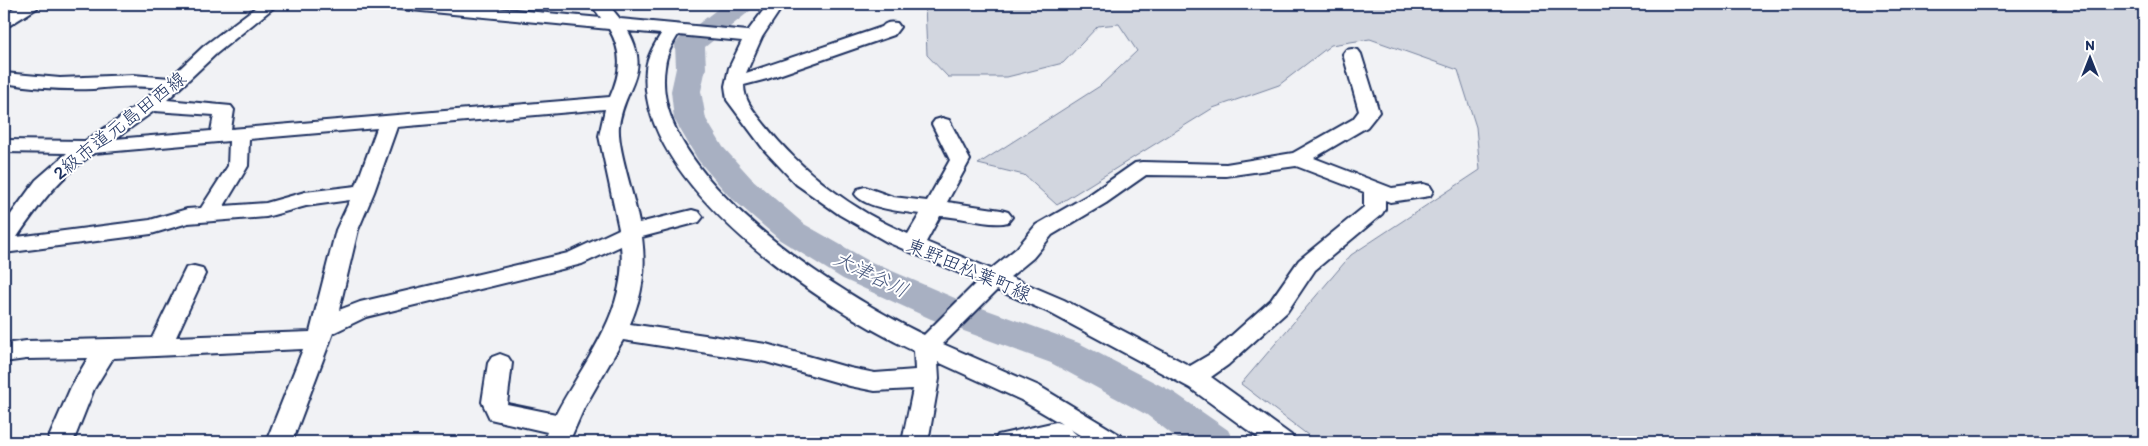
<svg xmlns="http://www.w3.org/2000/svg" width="2148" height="446" font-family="Itim,'Klee One',sans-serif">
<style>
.green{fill:#d2d6df;stroke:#76829e}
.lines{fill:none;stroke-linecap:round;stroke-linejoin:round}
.river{fill:#a8b0c2;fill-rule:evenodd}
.minor-casing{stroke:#1b2f5e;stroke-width:4}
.minor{fill:#fff;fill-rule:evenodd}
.labels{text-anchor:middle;stroke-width:4;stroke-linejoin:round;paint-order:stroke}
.street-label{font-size:19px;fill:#1b2f5e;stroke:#fff}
.water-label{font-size:20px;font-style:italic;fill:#4c5c81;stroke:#fff}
</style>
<rect width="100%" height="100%" fill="#f1f2f5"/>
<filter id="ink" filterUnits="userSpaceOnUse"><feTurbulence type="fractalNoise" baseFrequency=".02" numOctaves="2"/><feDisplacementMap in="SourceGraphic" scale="10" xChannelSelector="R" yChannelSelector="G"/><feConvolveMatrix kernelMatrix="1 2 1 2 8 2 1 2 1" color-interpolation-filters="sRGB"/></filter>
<g filter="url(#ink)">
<!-- green -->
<path class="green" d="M 925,4 L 2144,4 L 2144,442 L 1317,442 L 1241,384 L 1351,255 L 1480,170 L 1476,127 L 1458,70 L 1370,39 L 1331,45 L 1279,85 L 1213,108 L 1057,205 L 1024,175 L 978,164 L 1100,86 L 1137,51 L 1119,24 L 1098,26 L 1063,63 L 1007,77 L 948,77 L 927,55 Z"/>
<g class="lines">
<!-- river -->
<path class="river" d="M 724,4 L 755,4 L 751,10 L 705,47 L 706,68 L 701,91 L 706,119 L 723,147 L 752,179 L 804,224 L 869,261 L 957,299 L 1079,343 L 1175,393 L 1228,430 L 1234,442 L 1182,442 L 1147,415 L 1051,363 L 931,319 L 843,279 L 780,240 L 728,195 L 698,160 L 674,119 L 671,91 L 676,68 L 675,44 L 680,38 Z"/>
<defs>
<path id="minor" d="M 20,4 L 39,4 L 37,8 L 10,25 L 4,26 L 4,14 Z
M 260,4 L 278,4 L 216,54 L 167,100 L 231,106 L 234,110 L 231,129 L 610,97 C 621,72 623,53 609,29 L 400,9 L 394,8 L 392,4 L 452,4 L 601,18 L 591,4 L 608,4 L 620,19 L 748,31 L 768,4 L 784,4 L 762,37 L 746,73 L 882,27 C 886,22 890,22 897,23 L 900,27 L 894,35 L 767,79 L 744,85 C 744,101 754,111 764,124 C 802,172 852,210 908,234 L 920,214 C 903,212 864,208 855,194 L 858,189 L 865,187 L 893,197 L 927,201 L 950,160 L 932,124 L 935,120 L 942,118 L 949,120 L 970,160 L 947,202 L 1001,210 L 1008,212 L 1012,217 L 1008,222 C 992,227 960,216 940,216 L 926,242 L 991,269 L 1017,248 L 1036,225 L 1092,193 L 1135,163 L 1142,162 L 1226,164 L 1293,153 L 1353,119 L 1359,111 L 1343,54 L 1346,50 L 1352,49 L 1358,50 L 1361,54 L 1379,112 L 1367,127 L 1314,158 L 1392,188 L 1423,184 L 1430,186 L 1433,191 L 1430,196 L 1390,202 L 1385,200 L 1385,209 L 1382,214 L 1315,270 L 1287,312 L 1228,365 L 1211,377 L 1291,435 L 1295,442 L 1264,442 L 1190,388 L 1048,312 L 997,290 L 943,344 L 1039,386 L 1120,435 L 1124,442 L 1091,442 L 1070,429 L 1077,435 L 1081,442 L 994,442 L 998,435 L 1056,422 L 1062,424 L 1021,400 L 938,362 L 939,379 L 928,442 L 902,442 L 913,389 L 875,391 L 850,386 L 766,362 L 623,340 L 584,408 L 569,442 L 543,442 L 547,432 L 490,419 L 482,402 L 488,363 L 492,357 L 500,354 L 508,357 L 512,363 L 507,404 L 556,414 C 585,360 628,311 621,246 L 582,264 L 366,317 L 333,333 L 292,442 L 266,442 L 303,349 L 113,358 L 94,389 L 73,442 L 47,442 L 71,387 L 88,358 L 26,359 L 4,362 L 4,344 L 26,341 L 152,338 L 183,274 L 186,268 L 194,266 L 202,268 L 205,274 L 176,337 L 310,332 L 336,230 L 350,200 L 306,206 L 266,217 L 188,223 L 151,234 L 4,253 L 4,224 L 36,180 L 67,153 L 4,152 L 4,140 L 85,141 L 119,119 L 159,88 C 137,85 115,87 93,89 C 63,90 33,88 4,83 L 4,73 L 60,78 L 133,75 L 170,78 L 204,46 ZM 628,31 L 661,34 C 655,44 647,56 646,69 C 634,183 824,309 914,351 L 915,370 L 875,373 L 850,368 L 766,344 L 630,324 C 643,294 646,269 642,237 L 699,222 L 703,217 L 699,212 L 692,210 L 639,223 C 635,198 617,148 619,126 C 624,86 652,74 628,31 ZM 678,35 L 742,41 L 729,68 L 725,86 L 727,100 L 765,151 L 796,184 L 840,215 L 887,242 L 978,281 L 924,335 C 841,295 648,175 665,67 C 666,55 672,45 678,35 ZM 605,109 L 599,136 L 619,229 L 568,253 L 360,302 L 339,310 L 358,230 L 374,192 L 397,127 ZM 154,111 L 214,115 L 211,131 L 115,139 ZM 377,128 L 356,186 L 305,192 L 266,203 L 224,206 L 248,166 L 249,139 ZM 229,141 L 228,166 L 201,208 L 187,209 L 150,220 L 17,237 C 40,204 60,176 94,153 ZM 1296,166 L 1364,192 L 1364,207 L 1299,260 L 1271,300 L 1212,353 L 1190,366 L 1064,300 L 1010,277 L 1033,258 L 1052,235 L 1106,203 L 1146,175 L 1226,176 Z"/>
</defs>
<!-- minor casing -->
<use href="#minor" class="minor-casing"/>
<!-- minor -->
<use href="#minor" class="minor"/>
</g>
</g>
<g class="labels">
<!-- street labels -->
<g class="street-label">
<text transform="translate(119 125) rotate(-38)" y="7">2級市道元島田西線</text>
<text transform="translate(969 269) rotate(23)" y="7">東野田松葉町線</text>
</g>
<!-- water labels -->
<g class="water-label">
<text transform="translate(871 274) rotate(26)" y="7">大津谷川</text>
</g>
</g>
<!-- margin -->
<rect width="2148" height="446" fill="none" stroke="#fff" stroke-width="20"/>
<rect x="10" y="10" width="2128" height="426" fill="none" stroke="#1b2f5e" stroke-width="2" filter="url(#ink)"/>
<!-- north arrow -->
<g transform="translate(2090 58)" stroke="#ffffff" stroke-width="4" paint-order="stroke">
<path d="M0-4L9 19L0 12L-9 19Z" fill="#1b2f5e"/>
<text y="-8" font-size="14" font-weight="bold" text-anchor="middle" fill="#1b2f5e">N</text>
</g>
</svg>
